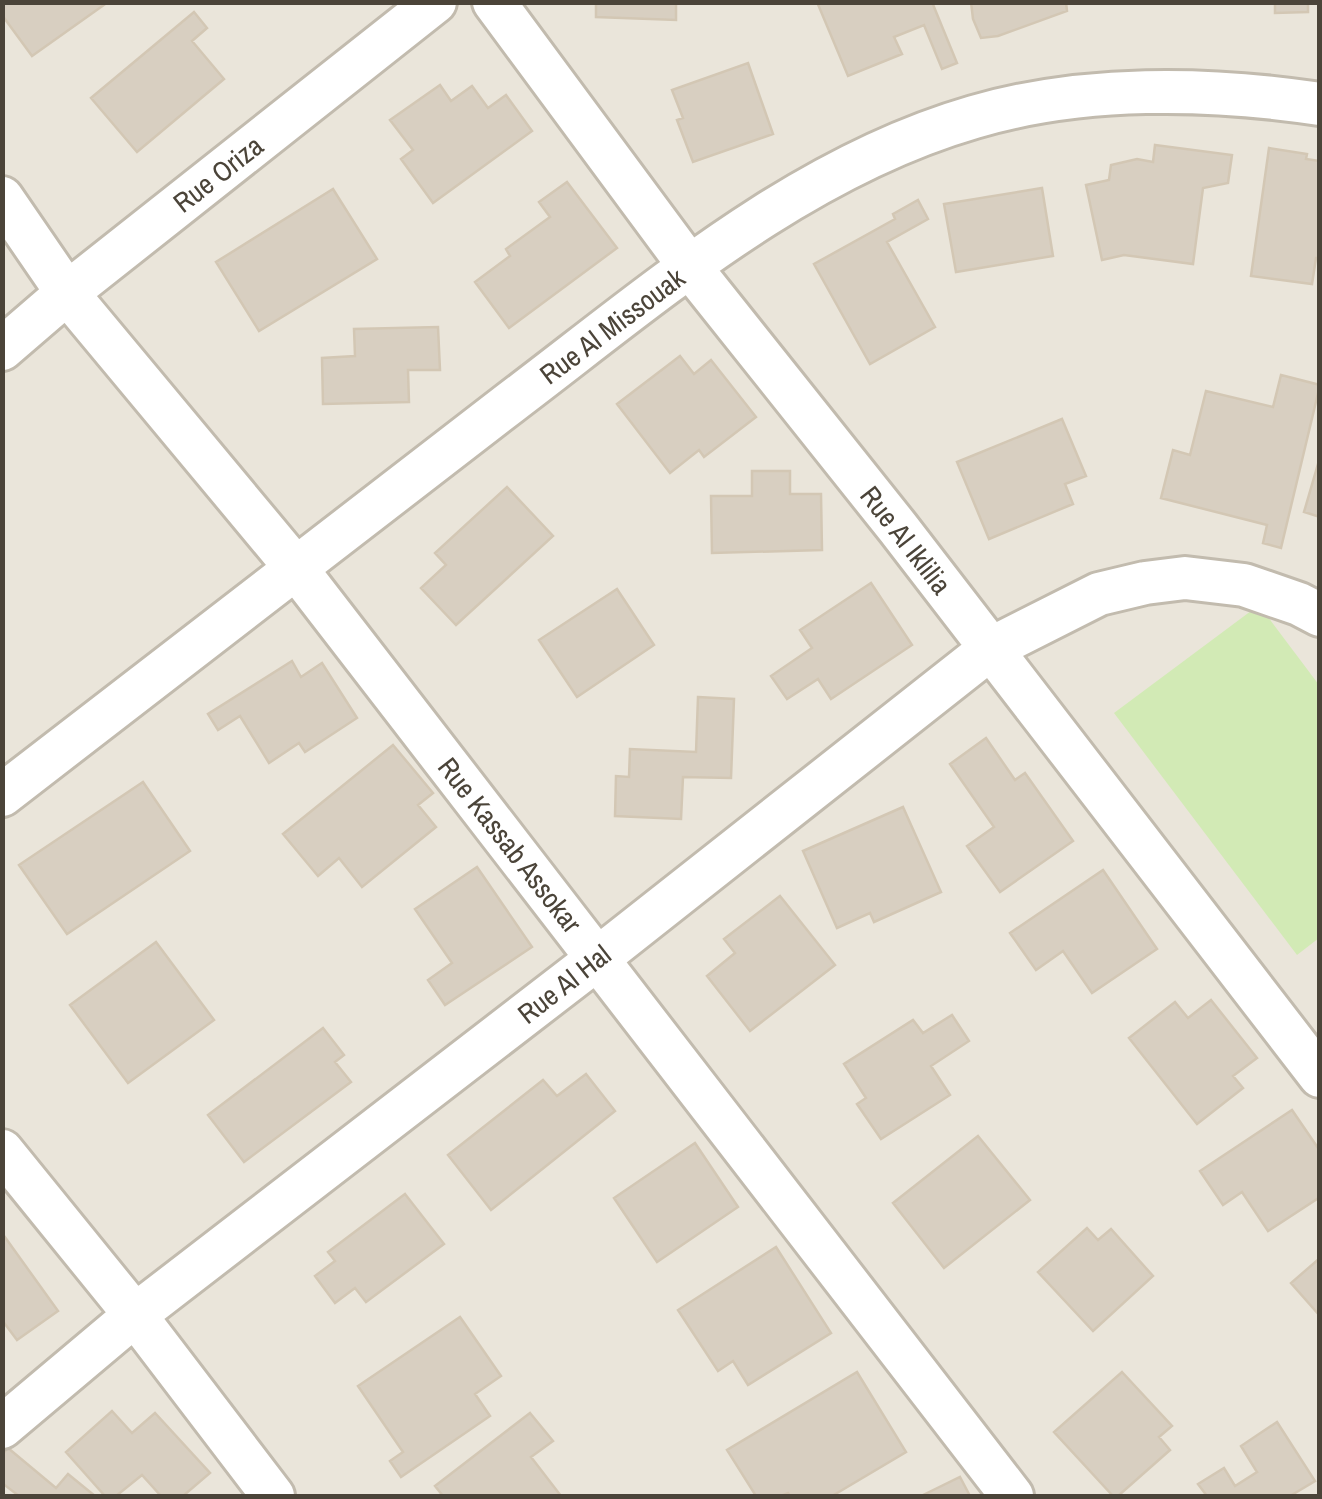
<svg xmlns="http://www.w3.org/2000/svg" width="1322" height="1499" font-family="'Archivo Narrow',sans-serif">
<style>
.residential{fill:#eae5da}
.green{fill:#d2eab5}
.building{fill:#d8cfc1;stroke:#d3c7b4;stroke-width:2.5}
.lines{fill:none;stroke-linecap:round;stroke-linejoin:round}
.street-casing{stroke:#c2bbae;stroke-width:48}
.street{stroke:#fff;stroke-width:42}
.labels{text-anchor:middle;stroke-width:8;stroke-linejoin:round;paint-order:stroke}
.street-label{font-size:28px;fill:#4b4439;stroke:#fff}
</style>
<rect width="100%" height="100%" fill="#f6f3ec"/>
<!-- residential -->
<path class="residential" d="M 3,3 L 1319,3 L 1319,1496 L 3,1496 Z"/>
<!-- green -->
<path class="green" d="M 1259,605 L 1319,685 L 1319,938 L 1297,955 L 1114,713 Z"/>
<!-- building -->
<path class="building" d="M 2,2 L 108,2 L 32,56 L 2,15 Z
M 596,2 L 676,2 L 676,20 L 596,17 Z
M 817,2 L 932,2 L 957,63 L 942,69 L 924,25 L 894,37 L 902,54 L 848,76 Z
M 971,2 L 1066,2 L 1067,11 L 998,36 L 981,38 L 973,19 Z
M 1275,2 L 1308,2 L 1308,12 L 1275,13 Z
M 194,12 L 207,28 L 192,41 L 224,79 L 137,152 L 91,98 Z
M 748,63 L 773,134 L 693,162 L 677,120 L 683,118 L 672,90 Z
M 440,85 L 451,101 L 472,86 L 488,108 L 506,95 L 532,131 L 433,203 L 401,159 L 413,150 L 390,120 Z
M 1155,145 L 1232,155 L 1228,183 L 1203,188 L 1193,264 L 1124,255 L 1102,260 L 1086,185 L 1109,180 L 1111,165 L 1137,159 L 1153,162 Z
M 1269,148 L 1307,154 L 1306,159 L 1320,161 L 1320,258 L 1316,258 L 1312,284 L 1251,276 Z
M 567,182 L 617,248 L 509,328 L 475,282 L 510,256 L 506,249 L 550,217 L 539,202 Z
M 1042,188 L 1053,256 L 956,272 L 944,204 Z
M 333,189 L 377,259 L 259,331 L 216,262 Z
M 918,200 L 928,219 L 887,242 L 935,327 L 870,364 L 814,264 L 895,219 L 893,214 Z
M 438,327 L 440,370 L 408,370 L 409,402 L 323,404 L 322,358 L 355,356 L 354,329 Z
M 680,356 L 694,374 L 711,360 L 756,417 L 704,457 L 699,450 L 670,473 L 617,404 Z
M 1281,375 L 1320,385 L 1281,548 L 1263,543 L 1267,525 L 1161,498 L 1173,450 L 1190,455 L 1206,391 L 1273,407 Z
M 1062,419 L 1086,476 L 1065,484 L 1073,504 L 989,539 L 957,462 Z
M 1320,457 L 1320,517 L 1304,512 Z
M 752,471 L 790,471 L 790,494 L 821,494 L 822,550 L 712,553 L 711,496 L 752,496 Z
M 507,487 L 553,536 L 456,625 L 421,588 L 446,565 L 435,553 Z
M 871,583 L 912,645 L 831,699 L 818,679 L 787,699 L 771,676 L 812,648 L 800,630 Z
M 617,589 L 654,645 L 577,697 L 539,640 Z
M 292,661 L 301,677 L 322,663 L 357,718 L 305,752 L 299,743 L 269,763 L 240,716 L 218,730 L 208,714 Z
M 698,697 L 734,699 L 731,778 L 683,777 L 681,819 L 615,816 L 616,776 L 629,777 L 630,749 L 696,752 Z
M 986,738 L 1015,780 L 1025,773 L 1073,841 L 1000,892 L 967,846 L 994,827 L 950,764 Z
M 393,745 L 433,793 L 418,805 L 436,827 L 362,887 L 339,858 L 318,876 L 283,834 Z
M 143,782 L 190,851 L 67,934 L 19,865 Z
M 903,807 L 941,892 L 874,922 L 870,913 L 837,928 L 803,851 Z
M 477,867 L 532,947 L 445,1005 L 428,980 L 452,963 L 415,909 Z
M 1103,870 L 1157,949 L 1092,993 L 1063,951 L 1036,970 L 1010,933 Z
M 780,896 L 835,965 L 750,1031 L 707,976 L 735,953 L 724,939 Z
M 156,942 L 214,1020 L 128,1083 L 70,1005 Z
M 1211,1000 L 1257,1058 L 1233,1076 L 1243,1088 L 1197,1124 L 1129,1038 L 1175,1002 L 1188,1018 Z
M 952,1015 L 969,1041 L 931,1066 L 950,1095 L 881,1139 L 857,1104 L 866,1098 L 844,1064 L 913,1020 L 923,1033 Z
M 323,1028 L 344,1055 L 335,1062 L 351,1082 L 244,1162 L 208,1115 Z
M 586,1074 L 615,1111 L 491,1210 L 448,1155 L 543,1080 L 557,1096 Z
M 1292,1110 L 1320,1151 L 1320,1197 L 1268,1231 L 1242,1192 L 1223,1205 L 1200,1171 Z
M 978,1136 L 1030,1200 L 944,1268 L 893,1203 Z
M 695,1143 L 738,1207 L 657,1262 L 614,1198 Z
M 405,1194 L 444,1244 L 366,1302 L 355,1288 L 335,1303 L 315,1276 L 335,1261 L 328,1252 Z
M 1087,1228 L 1098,1240 L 1111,1229 L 1153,1276 L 1093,1331 L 1038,1272 Z
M 2,1233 L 58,1311 L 17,1340 L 2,1320 Z
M 776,1247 L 831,1333 L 748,1385 L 733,1361 L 718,1371 L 678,1310 Z
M 1320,1258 L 1320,1316 L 1291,1283 Z
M 460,1317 L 501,1376 L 475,1394 L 490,1416 L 401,1477 L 390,1461 L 403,1452 L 358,1386 Z
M 857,1372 L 906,1452 L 832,1496 L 790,1496 L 788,1493 L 781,1496 L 756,1496 L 727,1450 Z
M 1122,1372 L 1172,1426 L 1159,1437 L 1170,1450 L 1118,1496 L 1113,1496 L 1054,1432 Z
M 112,1411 L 132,1433 L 155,1413 L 210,1473 L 183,1496 L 161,1496 L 142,1475 L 116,1496 L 105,1496 L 66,1452 Z
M 530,1413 L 553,1441 L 531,1457 L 561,1496 L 443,1496 L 435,1486 Z
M 1277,1422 L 1315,1481 L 1290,1496 L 1207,1496 L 1198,1484 L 1224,1468 L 1235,1486 L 1257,1472 L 1241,1446 Z
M 8,1448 L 56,1488 L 68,1474 L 95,1496 L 19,1496 L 2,1483 L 2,1454 Z
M 960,1477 L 970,1496 L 921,1496 Z"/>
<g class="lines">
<defs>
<path id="street" d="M 494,2 L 690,267 L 898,528 L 1320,1076
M 2,198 L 67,293 L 295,567 L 1012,1496
M 2,349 L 67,293 L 435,2
M 2,795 C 171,664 340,533 510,403 C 654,294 798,168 974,117 C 1083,85 1208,87 1320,104
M 2,1151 L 135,1315 L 273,1496
M 2,1427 L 135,1315 L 597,959 L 990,649 L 1099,594 L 1145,583 L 1185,578 L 1244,585 L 1299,604 L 1320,615"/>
</defs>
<!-- street casing -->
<use href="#street" class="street-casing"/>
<!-- street -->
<use href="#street" class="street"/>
</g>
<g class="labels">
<!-- street labels -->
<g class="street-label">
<text transform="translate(218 174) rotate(-38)" y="10">Rue Oriza</text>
<text transform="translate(612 326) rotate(-37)" y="10">Rue Al Missouak</text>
<text transform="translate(906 540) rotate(52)" y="10">Rue Al Iklilia</text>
<text transform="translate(510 845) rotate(52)" y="10">Rue Kassab Assokar</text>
<text transform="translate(564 984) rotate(-38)" y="10">Rue Al Hal</text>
</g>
</g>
<!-- border -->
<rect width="1322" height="1499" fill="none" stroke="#4b4439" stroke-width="10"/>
</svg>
